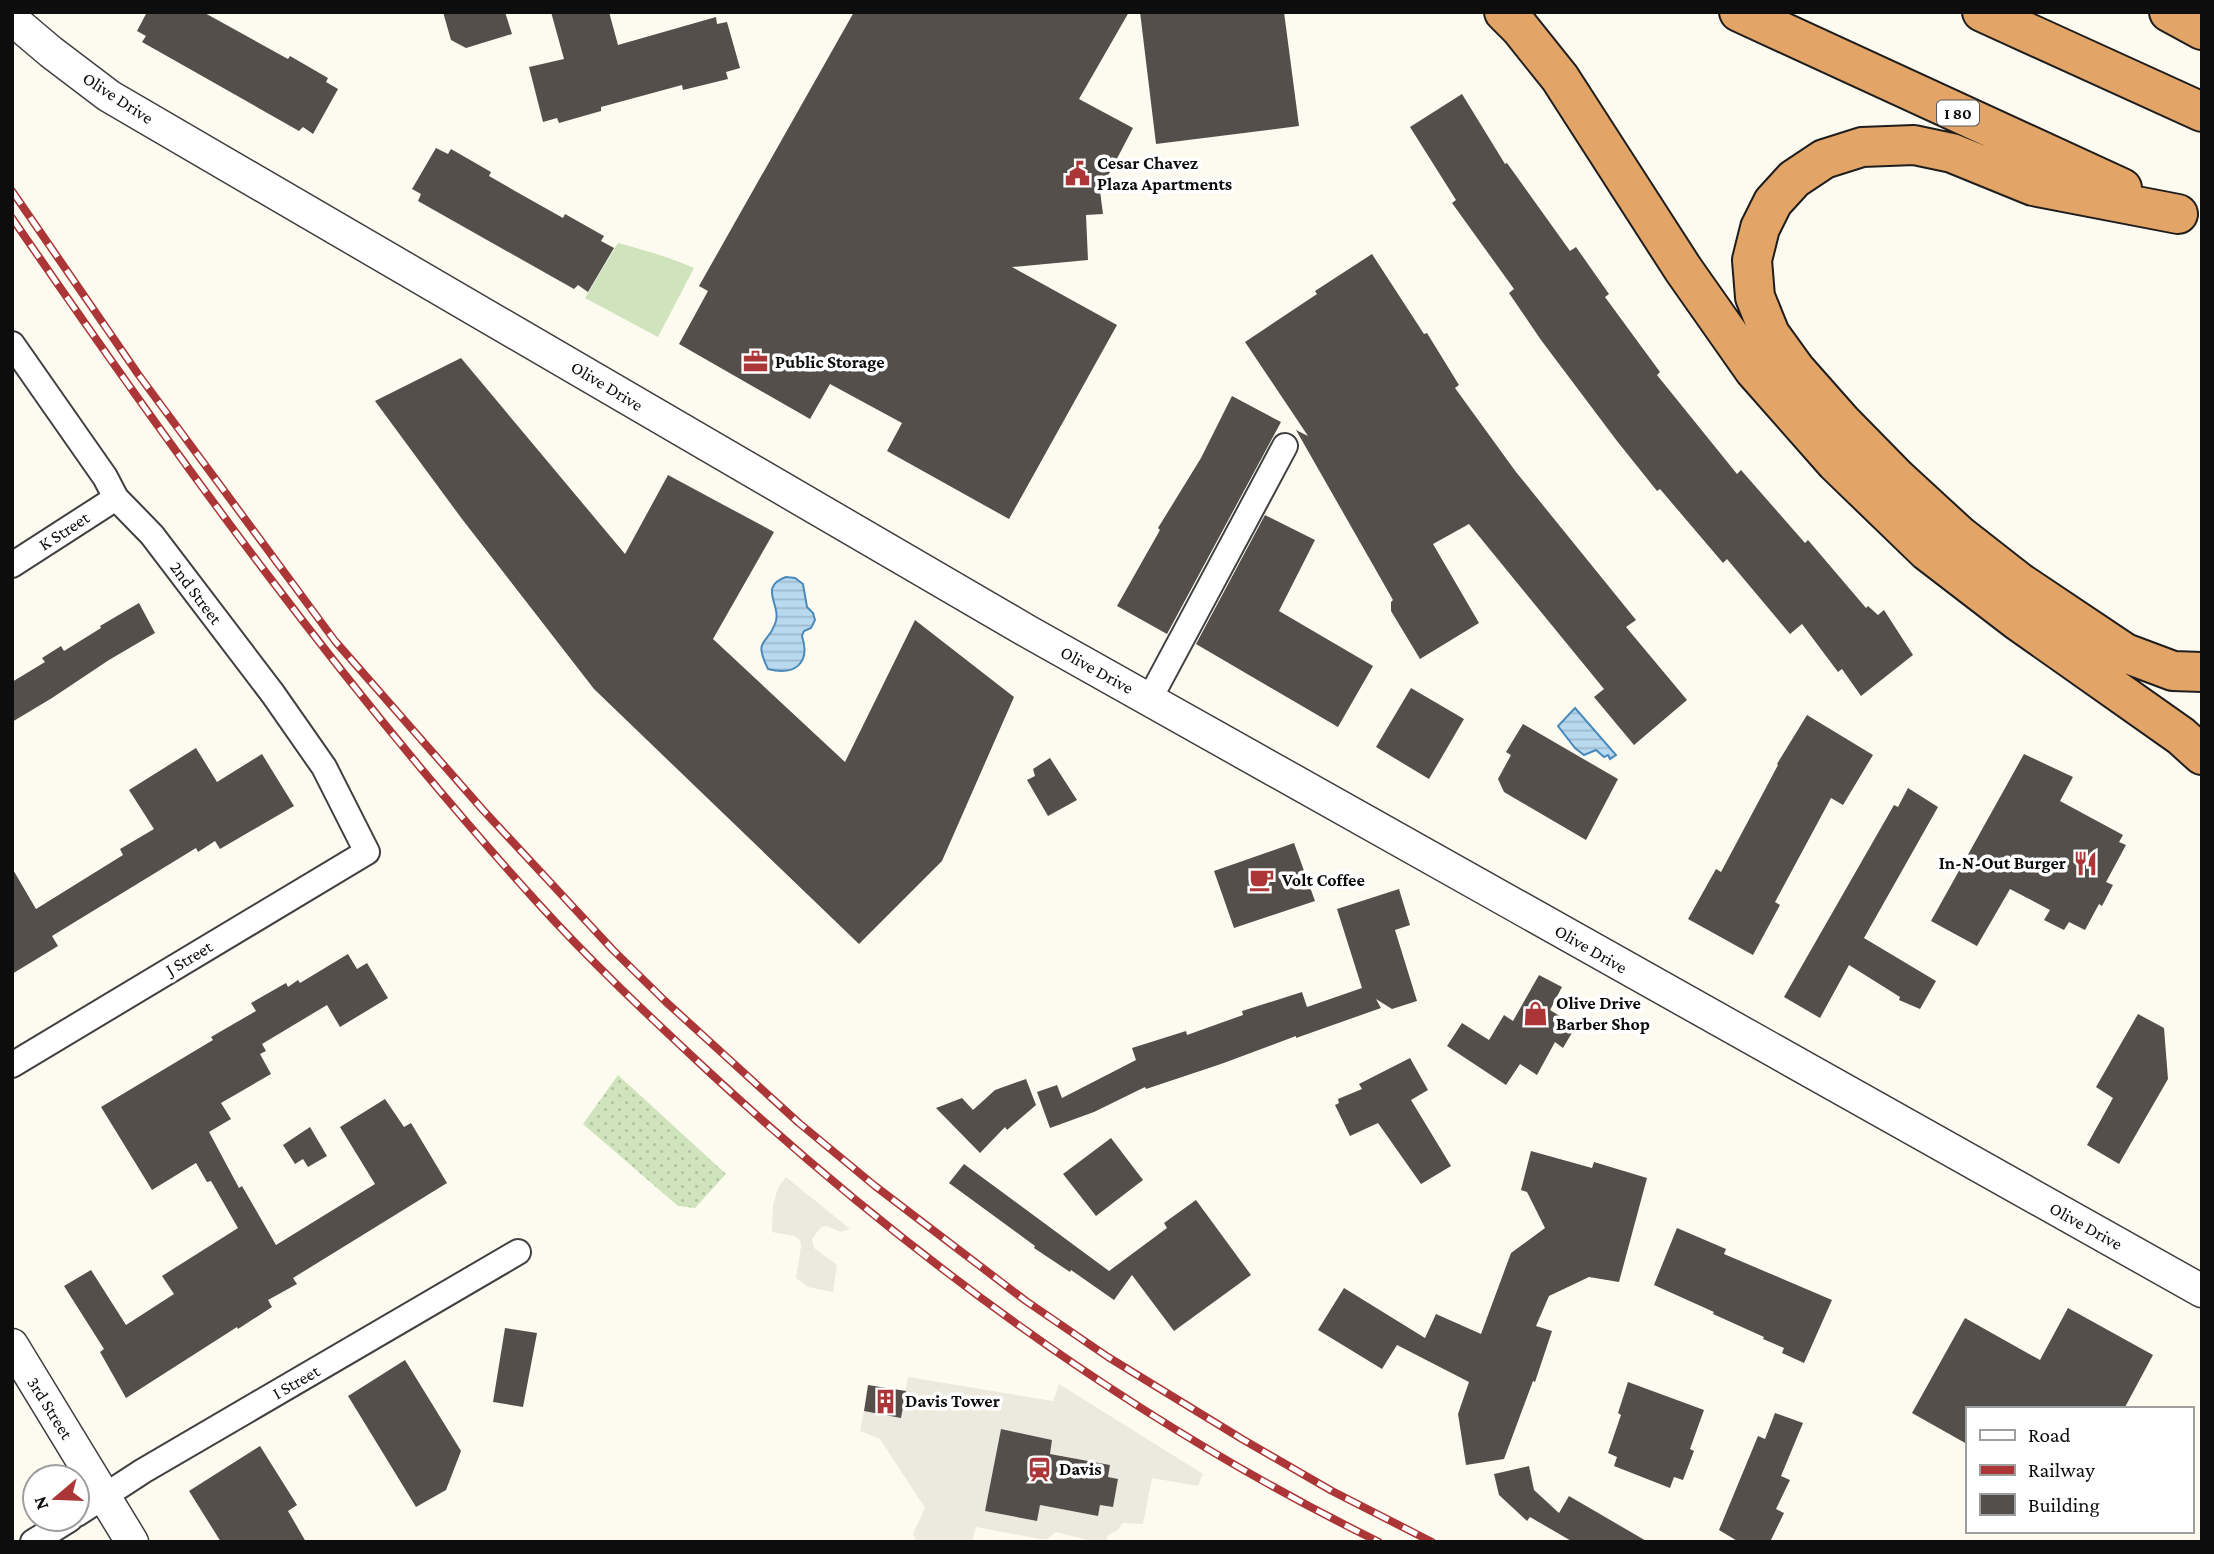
<svg xmlns="http://www.w3.org/2000/svg" width="2214" height="1554" font-family="'Crimson Pro',serif">
<style>
.park{fill:#cfe4bc}
.garden{fill:url(#garden-dots)}
.plaza{fill:#ece9df;fill-rule:evenodd}
.water{fill:url(#water-rules);stroke:#498abd;stroke-width:2}
.building{fill:#544f4b}
.lines{fill:none;stroke-linecap:round;stroke-linejoin:round}
.minor-casing{stroke:#404040;stroke-width:28}
.tertiary-casing{stroke:#404040;stroke-width:35}
.motorway-casing{stroke:#1e1e1e;stroke-width:42}
.minor{stroke:#fff;stroke-width:24}
.tertiary{stroke:#fff;stroke-width:32}
.motorway{stroke:#e3a467;stroke-width:38}
.rail-casing{stroke:#ac3637;stroke-width:8}
.rail{stroke:#fff;stroke-width:5;stroke-dasharray:16;stroke-linecap:butt}
.labels{text-anchor:middle;stroke-width:7;stroke-linejoin:round;paint-order:stroke}
.shield{fill:#fff;stroke:#565656;stroke-width:2}
.shield-label{font-size:16px;font-weight:bold;fill:#0d0d0d}
.street-label{font-size:18px;fill:#0d0d0d;stroke:#fff}
.poi-label{font-size:18px;font-weight:bold;fill:#0d0d0d;stroke:#fff;text-anchor:start}
</style>
<defs>
<pattern id="garden-dots" width="8" height="8" patternUnits="userSpaceOnUse" patternTransform="scale(1.75)"><rect width="8" height="8" fill="#cfe4bc"/><path d="M2 2h.1M6 6h.1" fill="none" stroke="#b1c2a0" stroke-width="1.8" stroke-linecap="round"/></pattern>
<pattern id="water-rules" width="6" height="5" patternUnits="userSpaceOnUse" patternTransform="scale(1.75)"><rect width="6" height="5" fill="#b9d9ef"/><path d="M0 2.5h6" fill="none" stroke="#9eb9cc"/></pattern>
</defs>
<rect width="100%" height="100%" fill="#fdfbef"/>
<!-- park -->
<path class="park" d="M 618,243 C 644,250 669,257 694,268 L 658,337 L 585,298 Z"/>
<!-- garden -->
<path class="garden" d="M 618,1075 L 726,1174 L 695,1208 L 678,1206 L 583,1124 Z"/>
<!-- plaza -->
<path class="plaza" d="M 786,1177 L 850,1229 L 841,1232 L 827,1226 L 821,1227 L 812,1239 L 814,1248 L 837,1265 L 833,1292 L 808,1287 L 796,1278 L 801,1246 L 800,1240 L 794,1236 L 772,1232 L 773,1205 L 778,1188 Z
M 908,1377 L 1053,1401 L 1059,1384 L 1203,1474 L 1198,1486 L 1152,1478 L 1143,1524 L 1123,1523 L 1118,1530 L 1108,1535 L 1106,1542 L 1095,1542 L 1056,1532 L 1047,1539 L 1040,1539 L 976,1527 L 972,1542 L 917,1542 L 913,1534 L 925,1508 L 880,1439 L 860,1431 L 864,1411 L 901,1417 ZM 1001,1430 L 1052,1440 L 1050,1454 L 1110,1465 L 1108,1477 L 1118,1479 L 1113,1507 L 1100,1505 L 1098,1516 L 1040,1505 L 1036,1521 L 985,1511 Z"/>
<!-- water -->
<path class="water" d="M 786,577 L 795,578 L 803,584 L 807,607 L 813,613 L 815,620 L 811,628 L 804,631 L 802,636 C 811,664 794,676 768,669 C 753,638 767,646 775,624 C 783,606 757,587 786,577 Z
M 1575,708 L 1616,755 L 1610,759 L 1608,755 L 1604,757 L 1596,750 L 1584,755 L 1575,748 L 1558,726 Z"/>
<!-- building -->
<path class="building" d="M 147,12 L 203,12 L 288,59 L 290,56 L 328,78 L 326,82 L 338,89 L 313,134 L 303,127 L 299,131 L 142,42 L 146,36 L 137,31 Z
M 443,12 L 505,12 L 512,34 L 466,48 L 451,40 Z
M 551,12 L 609,12 L 618,45 L 716,17 L 717,24 L 727,22 L 740,68 L 726,72 L 728,79 L 683,90 L 682,85 L 601,107 L 601,111 L 559,123 L 557,118 L 543,122 L 529,67 L 564,59 Z
M 854,12 L 1129,12 L 1079,99 L 1133,128 L 1100,191 L 1103,214 L 1086,215 L 1088,260 L 1012,267 L 1117,325 L 1009,519 L 887,451 L 902,423 L 830,384 L 810,419 L 679,344 L 708,291 L 699,286 Z
M 1140,12 L 1284,12 L 1299,126 L 1156,144 Z
M 1462,94 L 1505,164 L 1507,163 L 1570,251 L 1576,247 L 1609,294 L 1605,297 L 1660,372 L 1657,375 L 1737,474 L 1741,470 L 1805,543 L 1808,540 L 1866,608 L 1868,606 L 1878,615 L 1884,610 L 1913,655 L 1861,696 L 1842,669 L 1838,672 L 1802,624 L 1790,634 L 1727,559 L 1723,563 L 1660,489 L 1657,491 L 1617,441 L 1541,340 L 1509,293 L 1514,289 L 1452,203 L 1456,200 L 1410,127 Z
M 436,148 L 448,154 L 451,149 L 491,172 L 489,176 L 515,191 L 563,218 L 565,214 L 604,236 L 601,241 L 614,248 L 588,292 L 578,285 L 574,289 L 418,201 L 421,194 L 412,189 Z
M 1372,254 L 1424,334 L 1427,333 L 1459,385 L 1455,388 L 1516,472 L 1636,620 L 1626,627 L 1687,700 L 1634,745 L 1594,697 L 1604,689 L 1469,524 L 1433,544 L 1479,623 L 1420,659 L 1391,611 L 1391,602 L 1393,600 L 1296,430 L 1308,436 L 1245,342 L 1317,294 L 1315,291 Z
M 461,358 L 625,554 L 668,475 L 774,532 L 713,639 L 845,762 L 915,620 L 1014,697 L 942,861 L 859,944 L 594,689 L 462,519 L 375,401 Z
M 1232,396 L 1281,422 L 1167,634 L 1117,606 L 1160,530 L 1158,528 L 1201,458 Z
M 1265,515 L 1315,540 L 1279,611 L 1373,666 L 1338,727 L 1196,644 Z
M 139,603 L 155,633 L 109,660 L 52,698 L 12,722 L 12,682 L 45,662 L 42,658 L 61,646 L 64,651 L 101,628 L 100,626 Z
M 1411,688 L 1464,719 L 1429,779 L 1376,747 Z
M 1807,715 L 1873,755 L 1843,805 L 1831,798 L 1775,902 L 1780,905 L 1753,955 L 1688,919 L 1716,869 L 1721,872 L 1778,765 L 1777,764 Z
M 1523,724 L 1618,779 L 1586,840 L 1504,792 L 1498,779 L 1511,755 L 1506,752 Z
M 196,748 L 217,782 L 262,754 L 294,806 L 220,849 L 215,841 L 198,852 L 196,848 L 52,936 L 58,946 L 12,974 L 12,868 L 36,909 L 123,855 L 120,849 L 154,829 L 129,790 Z
M 2024,754 L 2073,777 L 2060,801 L 2123,835 L 2119,842 L 2126,845 L 2106,882 L 2113,885 L 2102,906 L 2099,904 L 2085,930 L 2069,922 L 2064,930 L 2044,920 L 2050,910 L 2010,889 L 1977,946 L 1931,921 Z
M 1050,758 L 1077,800 L 1048,816 L 1027,780 L 1035,776 L 1033,769 Z
M 1908,788 L 1938,807 L 1864,938 L 1936,981 L 1920,1009 L 1899,1000 L 1900,997 L 1849,965 L 1820,1018 L 1784,997 L 1894,805 L 1898,807 Z
M 1294,843 L 1315,901 L 1234,928 L 1214,871 Z
M 1399,889 L 1410,925 L 1395,930 L 1417,1001 L 1392,1009 L 1376,999 L 1381,1008 L 1296,1038 L 1296,1036 L 1221,1064 L 1146,1089 L 1145,1087 L 1094,1112 L 1050,1128 L 1037,1092 L 1057,1085 L 1062,1098 L 1136,1060 L 1132,1048 L 1186,1031 L 1187,1035 L 1243,1015 L 1242,1011 L 1302,992 L 1307,1007 L 1362,988 L 1337,909 Z
M 348,954 L 357,969 L 367,963 L 388,998 L 340,1027 L 327,1005 L 262,1044 L 266,1051 L 260,1054 L 271,1074 L 221,1103 L 231,1119 L 209,1132 L 239,1188 L 242,1186 L 276,1245 L 375,1184 L 340,1127 L 385,1099 L 404,1127 L 411,1123 L 447,1183 L 293,1278 L 297,1284 L 268,1300 L 272,1307 L 238,1329 L 237,1327 L 126,1398 L 100,1352 L 104,1349 L 64,1286 L 91,1270 L 126,1325 L 174,1294 L 162,1276 L 238,1228 L 211,1181 L 207,1182 L 196,1163 L 152,1190 L 101,1107 L 213,1040 L 211,1037 L 256,1011 L 251,1003 L 286,983 L 288,987 L 298,980 L 300,983 Z
M 1539,975 L 1562,987 L 1550,1010 L 1576,1026 L 1563,1048 L 1555,1042 L 1537,1075 L 1520,1064 L 1506,1085 L 1447,1046 L 1462,1023 L 1489,1040 L 1504,1015 L 1513,1021 Z
M 2138,1014 L 2164,1028 L 2168,1079 L 2119,1164 L 2087,1145 L 2113,1098 L 2096,1087 Z
M 1410,1058 L 1428,1090 L 1411,1100 L 1451,1166 L 1421,1184 L 1378,1123 L 1350,1136 L 1335,1105 L 1339,1103 L 1338,1099 L 1362,1089 L 1359,1084 Z
M 1026,1079 L 1036,1105 L 1007,1130 L 1005,1127 L 980,1153 L 936,1108 L 962,1098 L 973,1110 L 995,1090 Z
M 310,1127 L 327,1156 L 308,1167 L 303,1159 L 295,1164 L 283,1145 Z
M 1111,1138 L 1143,1180 L 1096,1216 L 1063,1174 Z
M 1531,1151 L 1592,1168 L 1594,1162 L 1647,1178 L 1619,1282 L 1589,1277 L 1549,1296 L 1536,1326 L 1552,1331 L 1535,1382 L 1533,1381 L 1504,1459 L 1466,1465 L 1458,1414 L 1469,1382 L 1397,1345 L 1382,1369 L 1318,1330 L 1344,1288 L 1425,1338 L 1436,1314 L 1481,1334 L 1511,1253 L 1545,1228 L 1527,1192 L 1521,1190 Z
M 964,1164 L 1109,1271 L 1167,1228 L 1164,1223 L 1196,1200 L 1251,1275 L 1174,1331 L 1132,1275 L 1114,1300 L 1071,1270 L 1070,1272 L 1034,1248 L 1035,1246 L 949,1183 Z
M 1677,1228 L 1726,1249 L 1724,1254 L 1832,1300 L 1804,1363 L 1782,1353 L 1784,1348 L 1763,1339 L 1764,1337 L 1713,1314 L 1714,1312 L 1654,1285 Z
M 2068,1308 L 2153,1355 L 2124,1409 L 1967,1409 L 1967,1444 L 1912,1413 L 1965,1318 L 2040,1360 Z
M 505,1328 L 537,1333 L 523,1407 L 493,1402 Z
M 405,1360 L 461,1451 L 446,1490 L 416,1507 L 348,1396 Z
M 1628,1382 L 1704,1410 L 1690,1449 L 1694,1451 L 1683,1480 L 1674,1477 L 1670,1488 L 1614,1466 L 1617,1457 L 1608,1453 L 1621,1415 L 1618,1413 Z
M 868,1385 L 906,1391 L 901,1418 L 864,1411 Z
M 1775,1413 L 1803,1423 L 1781,1476 L 1790,1480 L 1776,1509 L 1784,1513 L 1770,1542 L 1739,1542 L 1719,1530 L 1758,1436 L 1765,1439 Z
M 1001,1429 L 1052,1440 L 1050,1454 L 1110,1465 L 1108,1477 L 1118,1479 L 1113,1507 L 1100,1505 L 1098,1516 L 1040,1505 L 1037,1521 L 985,1511 Z
M 260,1446 L 297,1505 L 288,1511 L 306,1542 L 221,1542 L 189,1491 Z
M 1529,1466 L 1534,1490 L 1559,1513 L 1569,1496 L 1648,1542 L 1573,1542 L 1530,1517 L 1527,1521 L 1499,1495 L 1494,1474 Z"/>
<g class="lines">
<defs>
<path id="minor" d="M 12,344 L 105,477 L 116,498 L 152,535 L 273,694 L 324,767 L 367,852 L 12,1065
M 12,565 L 116,498
M 1149,700 L 1285,446
M 77,1514 L 143,1471 L 518,1252
M 33,1542 L 70,1519"/>
<path id="tertiary" d="M 12,19 L 51,52 L 109,96 L 1027,631 L 2202,1291
M 12,1345 L 132,1542"/>
<path id="motorway" d="M 1504,12 L 1520,28 L 1560,78 L 1683,269 L 1754,370 L 1836,463 L 1927,551 L 2018,621 L 2181,736 L 2202,755
M 1739,12 L 2122,188
M 1982,12 L 2202,112
M 2169,12 L 2202,30
M 2178,214 L 2033,186 L 1952,153 L 1914,145 L 1862,147 L 1824,159 L 1794,179 L 1773,202 L 1760,228 L 1752,260 L 1755,297 L 1770,334 L 1796,370 L 1842,422 L 1897,478 L 1959,535 L 2019,582 L 2125,653 L 2173,671 L 2202,672"/>
</defs>
<!-- minor casing -->
<use href="#minor" class="minor-casing"/>
<!-- tertiary casing -->
<use href="#tertiary" class="tertiary-casing"/>
<!-- motorway casing -->
<use href="#motorway" class="motorway-casing"/>
<!-- minor -->
<use href="#minor" class="minor"/>
<!-- tertiary -->
<use href="#tertiary" class="tertiary"/>
<!-- motorway -->
<use href="#motorway" class="motorway"/>
<defs>
<path id="rail" d="M 12,191 L 138,374 L 335,641 L 483,810 L 613,950 L 665,1001 L 799,1123 L 875,1186 L 1026,1301 L 1108,1357 L 1242,1439 L 1332,1491 L 1432,1542
M 12,218 C 175,455 343,688 536,901 C 590,961 649,1016 708,1071 C 909,1257 1133,1421 1379,1542"/>
</defs>
<!-- rail casing -->
<use href="#rail" class="rail-casing"/>
<!-- rail -->
<use href="#rail" class="rail"/>
</g>
<!-- icons -->
<defs>
<symbol id="civic-bare" viewBox="-9 -9 18 18"><path d="M-.6-6.5H3V-4.5H.6V-3L4-1V1h2V6H-6V1h2V-1L-.6-3ZM-1.2 2.5V6h2.4V2.5Z" fill="#ac3637" stroke="#fff" stroke-width="2.5" paint-order="stroke"/></symbol>
<symbol id="office-bare" viewBox="-9 -9 18 18"><path d="M-6-3h4V-5.5h4V-3h4V5H-6ZM-1-4.5V-3h2v-1.5ZM-6 0V1H6V0Z" fill="#ac3637" stroke="#fff" stroke-width="2.5" paint-order="stroke"/></symbol>
<symbol id="restaurant-bare" viewBox="-9 -9 18 18"><path d="M-5-6h1v4h1v-4h1v4h1v-4h1v5L-1.5 .5V6h-2V.5L-5-1ZM5-6V6H3V1.5H1.5Q1.5-4 5-6Z" fill="#ac3637" stroke="#fff" stroke-width="2.5" paint-order="stroke"/></symbol>
<symbol id="cafe-bare" viewBox="-9 -9 18 18"><path d="M-5.5-4.5H6V0H3Q3 3.5 0 3.5H-2.5Q-5.5 3.5-5.5 0ZM3-3.2v2h1.7v-2ZM-6 4.5H4V6H-6Z" fill="#ac3637" stroke="#fff" stroke-width="2.5" paint-order="stroke"/></symbol>
<symbol id="shop-bare" viewBox="-9 -9 18 18"><path d="M-5-2.5h2.3a2.7 3.5 0 0 1 5.4 0H5L5.5 6h-11ZM-1.5-2.5h3a1.5 2.3 0 0 0-3 0Z" fill="#ac3637" stroke="#fff" stroke-width="2.5" paint-order="stroke"/></symbol>
<symbol id="building-bare" viewBox="-9 -9 18 18"><path d="M-4-6H4V6H1V3H-1V6H-4ZM-2.5-4.3h1.7v1.8h-1.7ZM.8-4.3h1.7v1.8H.8ZM-2.5-1h1.7V.8h-1.7ZM.8-1h1.7V.8H.8Z" fill="#ac3637" stroke="#fff" stroke-width="2.5" paint-order="stroke"/></symbol>
<symbol id="station-bare" viewBox="-9 -9 18 18"><path d="M-3-6H3Q5-6 5-4V2Q5 4 3 4L4.5 6H3L1.5 4h-3L-3 6H-4.5L-3 4Q-5 4-5 2V-4Q-5-6-3-6ZM-3.5-4v3h7v-3ZM-3.5 1v1.5H-2V1ZM2 1v1.5H3.5V1Z" fill="#ac3637" stroke="#fff" stroke-width="2.5" paint-order="stroke"/></symbol>
</defs>
<g fill-rule="evenodd">
<use href="#civic-bare" x="1060" y="156" width="35" height="35"/>
<use href="#office-bare" x="738" y="344" width="35" height="35"/>
<use href="#restaurant-bare" x="2068" y="846" width="35" height="35"/>
<use href="#cafe-bare" x="1244" y="862" width="35" height="35"/>
<use href="#shop-bare" x="1518" y="996" width="35" height="35"/>
<use href="#building-bare" x="868" y="1384" width="35" height="35"/>
<use href="#station-bare" x="1022" y="1452" width="35" height="35"/>
</g>
<g class="labels">
<!-- shield labels -->
<rect class="shield" x="1937" y="100.5" width="42" height="25" rx="5"/>
<g class="shield-label">
<text x="1958" y="119">I 80</text>
</g>
<!-- street labels -->
<g class="street-label">
<text transform="translate(118 98) rotate(33)" y="6">Olive Drive</text>
<text transform="translate(607 386) rotate(31)" y="6">Olive Drive</text>
<text transform="translate(64 531) rotate(-33)" y="6">K Street</text>
<text transform="translate(196 593) rotate(53)" y="6">2nd Street</text>
<text transform="translate(1097 670) rotate(29)" y="6">Olive Drive</text>
<text transform="translate(1591 949) rotate(30)" y="6">Olive Drive</text>
<text transform="translate(189 958) rotate(-31)" y="6">J Street</text>
<text transform="translate(2086 1226) rotate(29)" y="6">Olive Drive</text>
<text transform="translate(296 1382) rotate(-30)" y="6">I Street</text>
<text transform="translate(50 1408) rotate(58)" y="6">3rd Street</text>
</g>
<!-- poi labels -->
<g class="poi-label">
<text x="1097" y="169">Cesar Chavez<tspan x="1097" dy="21">Plaza Apartments</tspan></text>
<text x="775" y="368">Public Storage</text>
<text x="2066" y="869" text-anchor="end">In-N-Out Burger</text>
<text x="1282" y="886">Volt Coffee</text>
<text x="1556" y="1009">Olive Drive<tspan x="1556" dy="21">Barber Shop</tspan></text>
<text x="905" y="1407">Davis Tower</text>
<text x="1059" y="1475">Davis</text>
</g>
</g>
<!-- border -->
<rect width="2214" height="1554" fill="none" stroke="#0d0d0d" stroke-width="28"/>
<!-- legend -->
<rect x="1966" y="1407" width="228" height="126" fill="#ffffff" stroke="#9e9e9e" stroke-width="2"/>
<rect x="1980" y="1430" width="35" height="10" fill="#ffffff" stroke="#9e9e9e" stroke-width="2"/>
<text x="2028" y="1442" font-size="21" fill="#0d0d0d">Road</text>
<rect x="1980" y="1465" width="35" height="10" fill="#ac3637" stroke="#9e9e9e" stroke-width="2"/>
<text x="2028" y="1477" font-size="21" fill="#0d0d0d">Railway</text>
<rect x="1980" y="1494" width="35" height="21" fill="#544f4b" stroke="#9e9e9e" stroke-width="2"/>
<text x="2028" y="1512" font-size="21" fill="#0d0d0d">Building</text>
<!-- north arrow -->
<g transform="translate(56 1498) rotate(251)"><circle r="33" fill="#ffffff" stroke="#9e9e9e" stroke-width="2"/>
<path d="M0-5L12 26L0 18L-12 26Z" fill="#ac3637"/>
<text y="-10" font-size="19" font-weight="bold" text-anchor="middle" fill="#0d0d0d">N</text>
</g>
</svg>
